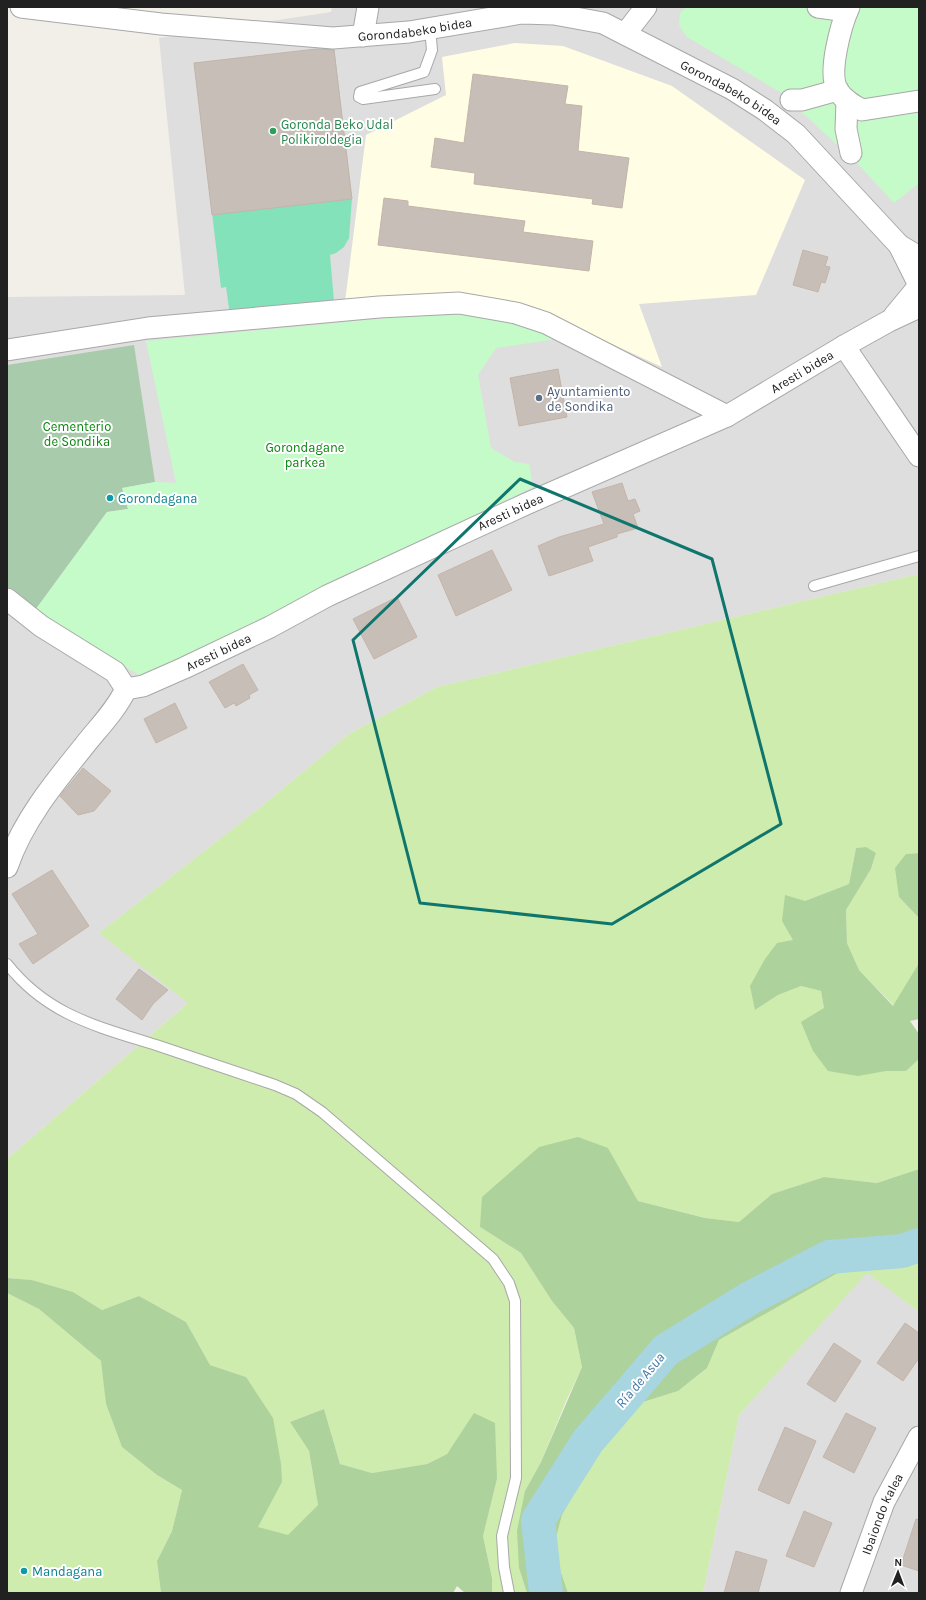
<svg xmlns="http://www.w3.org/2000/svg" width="926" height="1600" font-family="Karla,sans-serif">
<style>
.residential{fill:#dfdede}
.education{fill:#fffee4}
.grass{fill:#ceecad}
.forest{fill:#add29c}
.cemetery{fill:#a8cbac}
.park{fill:#c5fbc8}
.pitch{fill:#84e2bb}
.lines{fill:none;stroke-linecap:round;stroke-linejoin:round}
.river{stroke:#a7d5e0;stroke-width:34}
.building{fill:#c7beb7;stroke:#c4b4a9}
.lane-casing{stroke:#a8a8a8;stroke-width:12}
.street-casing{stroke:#a8a8a8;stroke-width:23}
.lane{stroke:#fff;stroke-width:10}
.street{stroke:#fff;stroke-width:21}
.marked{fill:none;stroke:#0f766e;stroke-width:3;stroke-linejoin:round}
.leisure-dot{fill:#2e9e5b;stroke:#fff;stroke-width:1.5}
.service-dot{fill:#5c6f8a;stroke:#fff;stroke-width:1.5}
.culture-dot{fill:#0f9aa8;stroke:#fff;stroke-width:1.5}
.labels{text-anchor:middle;stroke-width:4;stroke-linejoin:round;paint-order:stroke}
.street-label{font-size:13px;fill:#212121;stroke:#fff}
.leisure-label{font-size:13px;fill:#27864d;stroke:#fff;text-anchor:start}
.service-label{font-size:13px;fill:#4e5e75;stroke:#fff;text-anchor:start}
.park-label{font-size:13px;fill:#09860f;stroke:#fff}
.culture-label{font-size:13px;fill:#0d838f;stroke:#fff;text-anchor:start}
.water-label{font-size:14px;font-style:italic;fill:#4378a5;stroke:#fff}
</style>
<rect width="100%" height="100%" fill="#f2eee8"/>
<!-- residential -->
<path class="residential" d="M 332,7 L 919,7 L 919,574 L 437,687 L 349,734 L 257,810 L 99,933 L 189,1002 L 7,1159 L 7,297 L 185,295 L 159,38 L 331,12 Z
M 867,1272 L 919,1312 L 919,1593 L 703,1593 L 739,1415 Z"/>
<!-- education -->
<path class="education" d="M 515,43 L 563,46 L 672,86 L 805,180 L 756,295 L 639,304 L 662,367 L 549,315 L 345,302 L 366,135 L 446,95 L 442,57 Z"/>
<!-- grass -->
<path class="grass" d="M 919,574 L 919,853 L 906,854 L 899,897 L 919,918 L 919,963 L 894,1006 L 859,970 L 847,943 L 846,910 L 871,869 L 876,854 L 865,847 L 856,848 L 849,884 L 805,901 L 793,941 L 755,1010 L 778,995 L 801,986 L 821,991 L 824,1008 L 886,1071 L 906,1071 L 919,1059 L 919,1169 L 877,1183 L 824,1177 L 772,1194 L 739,1222 L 705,1218 L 638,1201 L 608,1148 L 480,1227 L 521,1253 L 552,1301 L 574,1328 L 582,1367 L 566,1401 L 541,1462 L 525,1491 L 519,1568 L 527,1593 L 492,1593 L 492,1578 L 483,1536 L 497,1479 L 475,1413 L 447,1454 L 427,1464 L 372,1473 L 340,1464 L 324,1409 L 290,1422 L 309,1451 L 318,1505 L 288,1536 L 257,1527 L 282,1482 L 246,1377 L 210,1365 L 186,1322 L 139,1296 L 102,1310 L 73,1292 L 32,1280 L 7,1278 L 7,1159 L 188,1003 L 99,933 L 257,810 L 349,734 L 437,687 Z
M 919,1262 L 919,1312 L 867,1273 L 739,1415 L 703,1593 L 568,1593 L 553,1549 L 562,1515 L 606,1437 L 643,1402 L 678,1391 L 707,1368 L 719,1340 L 852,1265 Z
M 7,1293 L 39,1309 L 102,1362 L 106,1404 L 122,1447 L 157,1475 L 182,1490 L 172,1531 L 157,1561 L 161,1593 L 7,1593 Z"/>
<!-- forest -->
<path class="forest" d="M 866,847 L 876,853 L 871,869 L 846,910 L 847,943 L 859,970 L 893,1006 L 919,963 L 919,1019 L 910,1021 L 919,1034 L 919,1059 L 906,1071 L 886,1071 L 858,1076 L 828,1071 L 813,1051 L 801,1022 L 824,1008 L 821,991 L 801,986 L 778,995 L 755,1010 L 750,986 L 765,959 L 777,943 L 793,940 L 782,921 L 785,895 L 805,901 L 849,884 L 856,848 Z
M 919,853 L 919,918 L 899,897 L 895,868 L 906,854 Z
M 578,1137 L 608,1148 L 638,1201 L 705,1218 L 739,1222 L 772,1194 L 824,1177 L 877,1183 L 919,1169 L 919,1262 L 852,1265 L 719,1340 L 707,1368 L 678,1391 L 643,1402 L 606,1437 L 562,1515 L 553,1549 L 568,1593 L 527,1593 L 519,1568 L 517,1531 L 525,1491 L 541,1462 L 582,1367 L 574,1328 L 552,1301 L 521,1253 L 480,1227 L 482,1197 L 539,1147 Z
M 7,1278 L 32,1280 L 73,1292 L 102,1310 L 139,1296 L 186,1322 L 210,1365 L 246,1377 L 273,1418 L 281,1464 L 282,1482 L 258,1527 L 288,1535 L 318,1505 L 309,1451 L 290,1422 L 324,1409 L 340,1464 L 372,1473 L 427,1464 L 447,1454 L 474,1413 L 495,1423 L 497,1479 L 483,1536 L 492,1578 L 492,1593 L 465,1593 L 457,1586 L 453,1593 L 161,1593 L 157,1561 L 172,1531 L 182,1490 L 157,1475 L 122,1447 L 106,1404 L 101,1361 L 39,1309 L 7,1293 Z"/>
<!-- cemetery -->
<path class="cemetery" d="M 134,345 L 155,482 L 123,488 L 128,509 L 107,512 L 33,613 L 7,589 L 7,365 Z"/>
<!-- park -->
<path class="park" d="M 686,7 L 919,7 L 919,183 L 894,203 L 858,164 L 780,92 L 687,37 L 679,25 L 680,13 Z
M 460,311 L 529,323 L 557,339 L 496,348 L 478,375 L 491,448 L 515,462 L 529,464 L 533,487 L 143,677 L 33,613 L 107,512 L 128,509 L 122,488 L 155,482 L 176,483 L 146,341 Z"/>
<!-- pitch -->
<path class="pitch" d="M 334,47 L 352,199 L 349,238 L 344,247 L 336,253 L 330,255 L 334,301 L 230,315 L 226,287 L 221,288 L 194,63 Z"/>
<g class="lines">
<!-- river -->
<path class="river" d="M 546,1593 L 538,1520 L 588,1441 L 666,1350 L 750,1298 L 829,1257 L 902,1251 L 919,1245"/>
</g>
<!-- building -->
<path class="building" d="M 316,49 L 334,50 L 352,199 L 212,215 L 194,63 Z
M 473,74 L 568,86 L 565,104 L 582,106 L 578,151 L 629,158 L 622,208 L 592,204 L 593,199 L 474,184 L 475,173 L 431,167 L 435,138 L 464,143 Z
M 384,198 L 408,201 L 408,206 L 525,221 L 523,232 L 593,241 L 589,271 L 378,245 Z
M 803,250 L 828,257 L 825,266 L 830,267 L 825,283 L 821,282 L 818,292 L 793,285 Z
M 558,369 L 567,417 L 519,426 L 510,378 Z
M 622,483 L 628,501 L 635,499 L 640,511 L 633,514 L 638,528 L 617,534 L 617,537 L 588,547 L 593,561 L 549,576 L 538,546 L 559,537 L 604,524 L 592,492 Z
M 492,550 L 512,590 L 456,616 L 438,575 Z
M 397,597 L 417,637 L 374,659 L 353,619 Z
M 243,664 L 258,690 L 249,695 L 250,698 L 236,706 L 234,703 L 225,708 L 209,682 Z
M 175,703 L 187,728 L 156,743 L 144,719 Z
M 83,768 L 111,791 L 94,811 L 78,815 L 60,796 Z
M 52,870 L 89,926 L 33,964 L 19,944 L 38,934 L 12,894 Z
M 139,969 L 168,990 L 153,1004 L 142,1020 L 116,999 Z
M 905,1323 L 919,1333 L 919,1358 L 903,1381 L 877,1363 Z
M 834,1343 L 861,1361 L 835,1402 L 807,1384 Z
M 846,1413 L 876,1428 L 854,1473 L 823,1457 Z
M 785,1427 L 816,1441 L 789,1504 L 758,1490 Z
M 804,1511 L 832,1523 L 814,1567 L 786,1556 Z
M 916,1519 L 919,1520 L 919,1571 L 901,1565 Z
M 736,1551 L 767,1560 L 758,1593 L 724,1593 Z"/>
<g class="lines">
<defs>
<path id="lane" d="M 430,28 L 432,50 L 424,72 L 360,92 L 359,97 L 363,99 L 435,89
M 814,586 L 919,556
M 7,964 C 49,1017 100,1027 162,1047 C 200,1060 237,1072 275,1085 L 296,1094 L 322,1112 L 493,1259 L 509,1283 L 515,1301 L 516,1478 L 502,1536 L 504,1567 L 509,1593"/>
<g id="street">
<path id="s1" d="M 21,7 L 161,24 L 333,38 L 409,32 L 522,13 L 554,14 L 603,23 L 732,89 L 765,110 L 796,134 L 899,245 L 919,257"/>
<path d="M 818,7 L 847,11"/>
<path d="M 849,7 C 841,25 827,74 838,91 C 844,100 853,105 862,110 L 919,101"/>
<path d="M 625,34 L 646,7"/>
<path d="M 363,36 L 368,7"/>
<path d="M 791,100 L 802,100 L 838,90"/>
<path d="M 847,101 L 846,129 L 851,153"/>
<path d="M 899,245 L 917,281"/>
<path d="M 894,316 L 918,287"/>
<path d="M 844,346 L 919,456"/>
<path d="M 7,350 L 148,328 L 379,307 L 459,303 L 516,313 L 546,323 L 727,416"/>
<path d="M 7,599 L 41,626 L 115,672 L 126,689"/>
<path id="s2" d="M 126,689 L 143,686 L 184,668 L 270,627 L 327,596 L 526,504 L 727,416 L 844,346 L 889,321 L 919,307"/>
<path d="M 7,867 C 22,822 54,783 84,746 C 99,727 116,710 126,689"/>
<path id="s3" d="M 851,1593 L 884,1502 L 919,1437"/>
</g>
</defs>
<!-- lane casing -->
<use href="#lane" class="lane-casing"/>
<!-- street casing -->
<use href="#street" class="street-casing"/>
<!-- lane -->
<use href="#lane" class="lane"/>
<!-- street -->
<use href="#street" class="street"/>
</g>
<!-- marked area -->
<path class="marked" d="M 520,479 L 712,559 L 781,824 L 612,924 L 420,903 L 353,640 Z"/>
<!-- markers -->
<circle class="leisure-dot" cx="273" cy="131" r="4"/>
<circle class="service-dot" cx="539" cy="398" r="4"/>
<g class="culture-dot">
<circle cx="110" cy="498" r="4"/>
<circle cx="24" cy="1571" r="4"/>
</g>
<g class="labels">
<!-- street labels -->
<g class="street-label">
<text dy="5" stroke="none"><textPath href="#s1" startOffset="396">Gorondabeko bidea</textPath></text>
<text dy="5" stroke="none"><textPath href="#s1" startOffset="732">Gorondabeko bidea</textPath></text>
<text dy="5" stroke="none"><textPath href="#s2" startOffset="748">Aresti bidea</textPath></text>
<text dy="5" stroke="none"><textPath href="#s2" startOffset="424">Aresti bidea</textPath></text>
<text dy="5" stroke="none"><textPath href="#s2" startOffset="100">Aresti bidea</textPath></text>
<text dy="5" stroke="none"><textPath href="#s3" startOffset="85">Ibaiondo kalea</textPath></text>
</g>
<!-- leisure labels -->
<g class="leisure-label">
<text x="281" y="129">Goronda Beko Udal<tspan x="281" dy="15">Polikiroldegia</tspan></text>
</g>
<!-- service labels -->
<g class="service-label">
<text x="547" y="396">Ayuntamiento<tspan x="547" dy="15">de Sondika</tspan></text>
</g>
<!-- park labels -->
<g class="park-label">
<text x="77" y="431">Cementerio<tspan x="77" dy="15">de Sondika</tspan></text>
<text x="305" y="452">Gorondagane<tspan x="305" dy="15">parkea</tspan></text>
</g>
<!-- culture labels -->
<g class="culture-label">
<text x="118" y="503">Gorondagana</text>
<text x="32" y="1576">Mandagana</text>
</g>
<!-- water labels -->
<g class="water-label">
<text transform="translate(640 1380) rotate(-50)" y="5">Ría de Asua</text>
</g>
</g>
<!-- border -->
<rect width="926" height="1600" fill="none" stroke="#212121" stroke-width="16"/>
<!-- north arrow -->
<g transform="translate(898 1572) rotate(1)" stroke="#ffffff" stroke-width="3" paint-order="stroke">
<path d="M0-3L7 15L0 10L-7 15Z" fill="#212121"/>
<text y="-6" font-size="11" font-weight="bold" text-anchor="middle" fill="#212121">N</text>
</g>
</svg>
